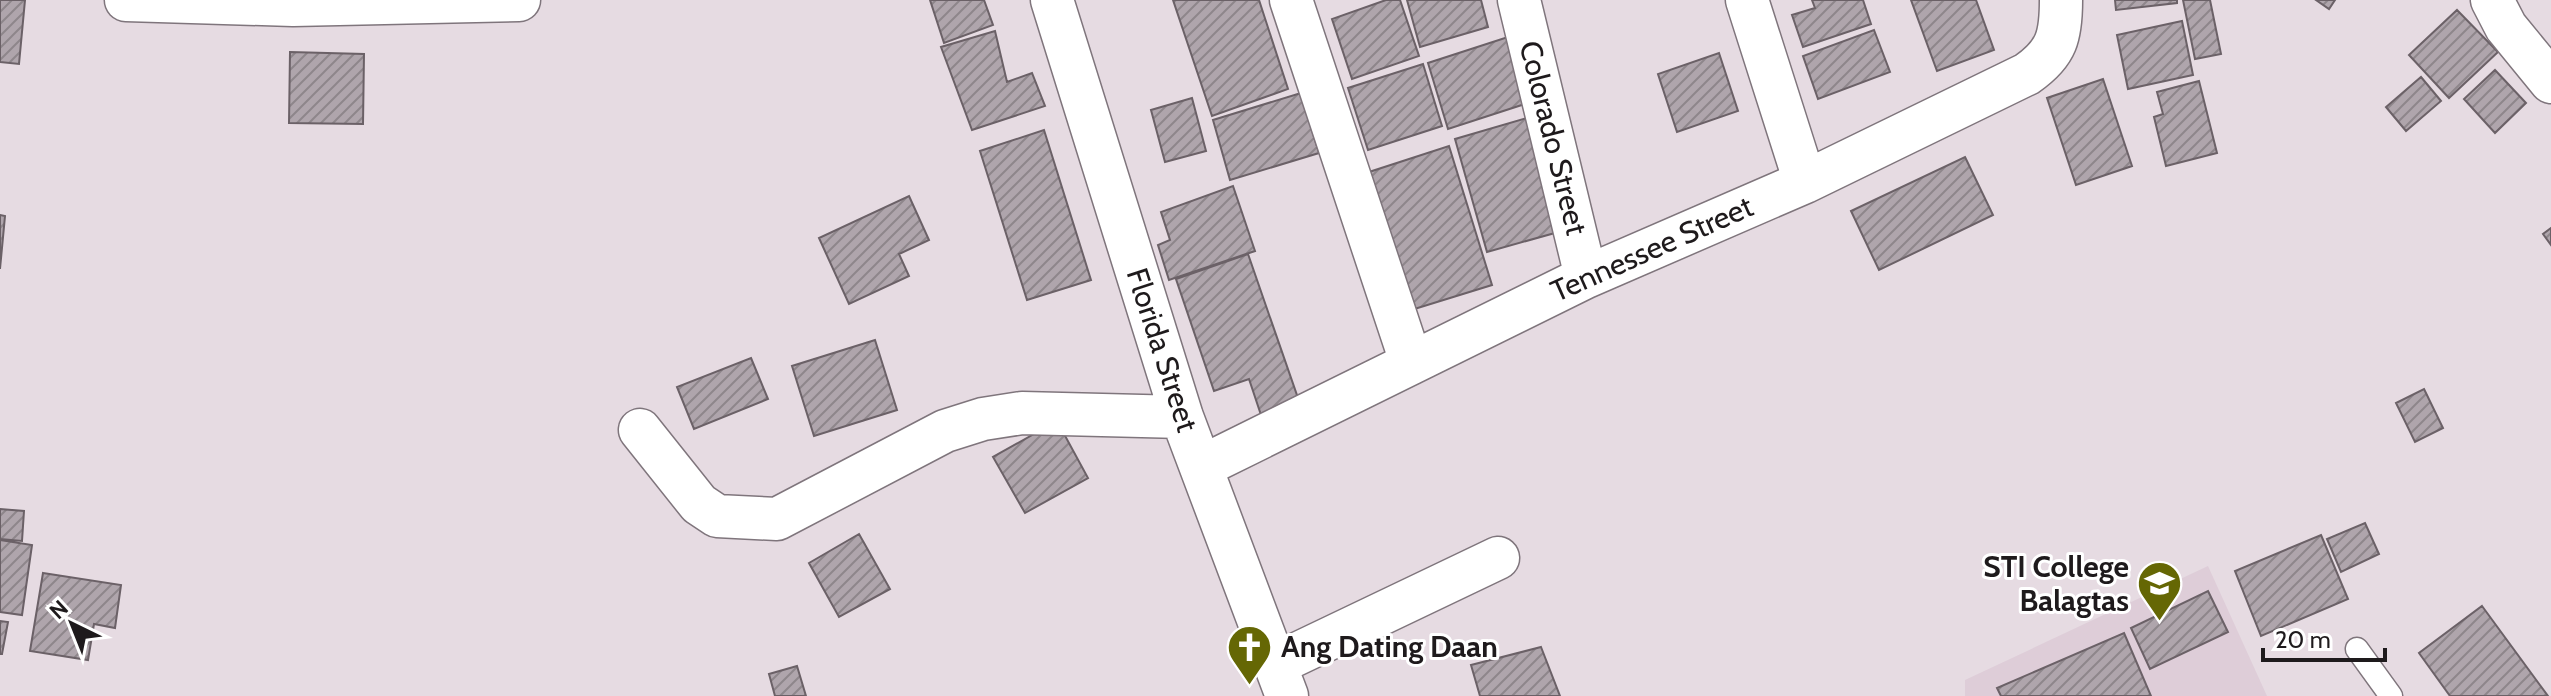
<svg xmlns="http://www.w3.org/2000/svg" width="2551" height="696" font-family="Cabin,sans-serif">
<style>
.built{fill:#decdd8}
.building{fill:url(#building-hatch);stroke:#6b6167;stroke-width:2}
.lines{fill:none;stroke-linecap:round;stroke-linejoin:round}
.lane-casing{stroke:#7f757c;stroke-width:25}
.street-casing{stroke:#7f757c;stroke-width:45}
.lane{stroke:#fff;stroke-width:22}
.street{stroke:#fff;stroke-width:42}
.labels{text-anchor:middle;stroke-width:6;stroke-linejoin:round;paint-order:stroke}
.street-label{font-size:30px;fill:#1e1a1c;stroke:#fff}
.poi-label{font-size:30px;font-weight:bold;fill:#1e1a1c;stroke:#fff;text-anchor:end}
</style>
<defs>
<pattern id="building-hatch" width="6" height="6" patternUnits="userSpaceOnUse" patternTransform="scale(2)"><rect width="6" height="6" fill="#afa5ac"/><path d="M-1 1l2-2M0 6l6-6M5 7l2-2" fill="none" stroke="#8e868b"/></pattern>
</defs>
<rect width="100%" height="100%" fill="#e6dbe2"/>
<!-- built -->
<path class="built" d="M 2208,566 L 2267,696 L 1965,696 L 1965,680 Z"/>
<!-- building -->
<path class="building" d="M 0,0 L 25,0 L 19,64 L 0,62 Z
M 930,0 L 984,0 L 993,25 L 944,43 Z
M 1173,0 L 1259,0 L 1288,89 L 1212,116 Z
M 1386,0 L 1400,0 L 1419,56 L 1352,79 L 1332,19 Z
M 1407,0 L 1481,0 L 1488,27 L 1420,47 Z
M 1812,0 L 1863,0 L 1871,24 L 1803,47 L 1792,15 L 1815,8 Z
M 1911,0 L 1976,0 L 1994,50 L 1937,71 Z
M 2115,0 L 2177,0 L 2177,3 L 2116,10 Z
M 2183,0 L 2210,0 L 2221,54 L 2195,59 Z
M 2316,0 L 2335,0 L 2329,9 Z
M 2457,10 L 2498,52 L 2449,98 L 2409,55 Z
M 2182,21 L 2193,75 L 2128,89 L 2117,35 Z
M 1874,30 L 1890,72 L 1818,99 L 1803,56 Z
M 995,31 L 1007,82 L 1032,73 L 1045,106 L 972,130 L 941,47 Z
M 1508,37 L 1528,103 L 1448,129 L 1428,63 Z
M 290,52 L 364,54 L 363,124 L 289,123 Z
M 1719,53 L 1738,111 L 1677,132 L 1658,74 Z
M 1423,64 L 1442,126 L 1368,150 L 1348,88 Z
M 2495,70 L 2526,103 L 2495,133 L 2464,99 Z
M 2421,77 L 2441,101 L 2406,131 L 2386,107 Z
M 2103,79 L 2132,166 L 2076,185 L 2047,98 Z
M 2199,81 L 2217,153 L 2166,166 L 2154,117 L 2163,114 L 2157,92 Z
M 1301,93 L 1319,153 L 1230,180 L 1213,120 Z
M 1192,98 L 1206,151 L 1165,162 L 1151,110 Z
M 1530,117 L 1562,231 L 1487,252 L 1455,139 Z
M 1044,130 L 1091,280 L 1027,300 L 980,151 Z
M 1449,146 L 1492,285 L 1408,311 L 1366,173 Z
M 1965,157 L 1993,215 L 1879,270 L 1851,211 Z
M 1233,186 L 1255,251 L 1169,280 L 1158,245 L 1170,240 L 1161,212 Z
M 909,196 L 929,240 L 899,254 L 909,276 L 849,304 L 819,238 Z
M 0,215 L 5,216 L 0,269 Z
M 2551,228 L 2551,245 L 2543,234 Z
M 1248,254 L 1299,401 L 1261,415 L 1249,379 L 1214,391 L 1176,279 Z
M 875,340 L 897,410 L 814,436 L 792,366 Z
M 751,358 L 768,399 L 694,429 L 677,387 Z
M 2424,389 L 2443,428 L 2415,442 L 2396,403 Z
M 1057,421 L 1088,478 L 1025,513 L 993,457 Z
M 0,509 L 24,511 L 22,541 L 0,539 Z
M 2365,523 L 2379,554 L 2341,572 L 2327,539 Z
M 859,534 L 890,589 L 839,617 L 809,563 Z
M 2321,535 L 2348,599 L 2261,636 L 2235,571 Z
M 0,540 L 32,545 L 22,615 L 0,612 Z
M 43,573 L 121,585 L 115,628 L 94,624 L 88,660 L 30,651 Z
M 2208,591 L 2228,632 L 2150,669 L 2131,628 Z
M 2482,606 L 2548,696 L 2450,696 L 2419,653 Z
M 0,621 L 8,622 L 2,654 L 0,654 Z
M 2124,633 L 2151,696 L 2001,696 L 1997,688 Z
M 1541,647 L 1560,696 L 1480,696 L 1471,665 Z
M 797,666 L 806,696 L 775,696 L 769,674 Z"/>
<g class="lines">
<defs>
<path id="lane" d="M 2357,649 L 2391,696"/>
<path id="street" d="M 126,0 L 293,5
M 293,0 L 293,5 L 519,0
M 1052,0 L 1182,417 L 1287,696
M 1291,0 L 1411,362
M 1519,0 L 1586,277
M 1747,0 L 1805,182
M 2492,0 L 2506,27 L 2551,82
M 640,430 L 699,504 L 717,516 L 777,519 L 945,431 L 983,419 L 1022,413 L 1182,417
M 1201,467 L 1586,277 L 1805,182 L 2027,74 C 2057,53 2061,36 2061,0
M 1276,664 L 1498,558"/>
</defs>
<!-- lane casing -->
<use href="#lane" class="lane-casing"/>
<!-- street casing -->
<use href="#street" class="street-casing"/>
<!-- lane -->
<use href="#lane" class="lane"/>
<!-- street -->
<use href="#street" class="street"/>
</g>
<!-- icons -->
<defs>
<symbol id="university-pin" viewBox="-11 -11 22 30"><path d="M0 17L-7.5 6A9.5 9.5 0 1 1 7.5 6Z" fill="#656704" stroke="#fff"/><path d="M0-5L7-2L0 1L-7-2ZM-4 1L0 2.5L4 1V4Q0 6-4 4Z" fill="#fff"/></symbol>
<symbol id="church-pin" viewBox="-11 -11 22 30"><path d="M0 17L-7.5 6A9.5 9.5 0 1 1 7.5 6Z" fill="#656704" stroke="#fff"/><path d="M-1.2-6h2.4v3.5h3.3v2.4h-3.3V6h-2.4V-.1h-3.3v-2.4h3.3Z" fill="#fff"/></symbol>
</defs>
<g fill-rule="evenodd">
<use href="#university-pin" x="2134" y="558" width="51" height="69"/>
<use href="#church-pin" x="1224" y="622" width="51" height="69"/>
</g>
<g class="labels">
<!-- street labels -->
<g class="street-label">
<text transform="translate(1553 138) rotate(76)" y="10">Colorado Street</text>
<text transform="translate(1652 249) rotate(-24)" y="10">Tennessee Street</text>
<text transform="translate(1162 350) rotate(72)" y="10">Florida Street</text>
</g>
<!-- poi labels -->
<g class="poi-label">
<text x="2129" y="577">STI College<tspan x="2129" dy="34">Balagtas</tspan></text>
<text x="1281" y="657" text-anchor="start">Ang Dating Daan</text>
</g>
</g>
<!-- north arrow -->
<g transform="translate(72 624) rotate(317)" stroke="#ffffff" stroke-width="6" paint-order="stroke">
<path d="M0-6L14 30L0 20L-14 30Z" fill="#1e1a1c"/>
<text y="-12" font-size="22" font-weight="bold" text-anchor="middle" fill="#1e1a1c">N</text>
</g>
<!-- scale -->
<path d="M2263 648v12h122v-12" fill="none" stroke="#1e1a1c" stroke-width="4"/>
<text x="2275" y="648" font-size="24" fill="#1e1a1c" stroke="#ffffff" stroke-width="6" paint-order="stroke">20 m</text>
</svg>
